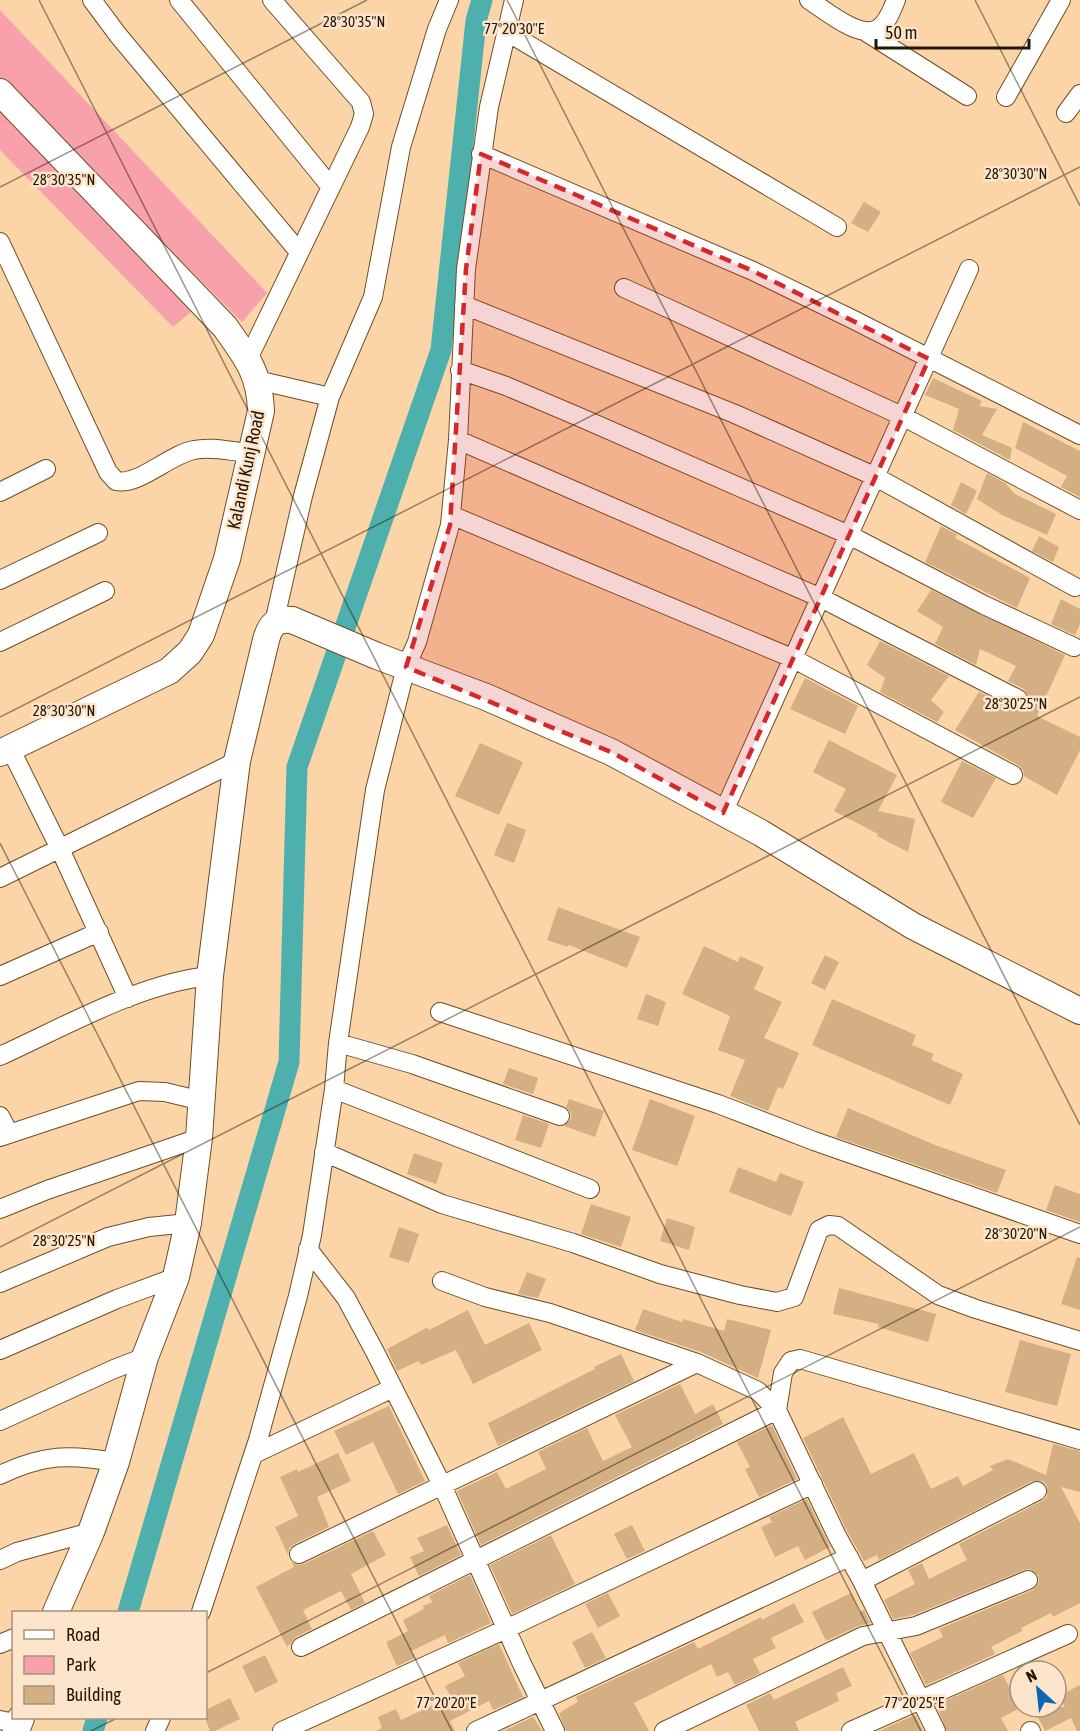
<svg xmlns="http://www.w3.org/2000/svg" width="1080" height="1731" font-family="'Asap Condensed',sans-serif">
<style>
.green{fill:#f8a0ab}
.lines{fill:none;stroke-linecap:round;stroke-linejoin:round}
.canal{stroke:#4eb0ac;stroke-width:21}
.building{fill:#d4af83}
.street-casing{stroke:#6f4e24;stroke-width:20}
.secondary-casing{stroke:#6f4e24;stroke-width:28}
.street{stroke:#fff;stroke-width:18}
.secondary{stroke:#fff;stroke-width:26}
.marked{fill:#d62828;fill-opacity:0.2;stroke:#d62828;stroke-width:4.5;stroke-dasharray:12 8;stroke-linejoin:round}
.ticks{fill:none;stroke:#231605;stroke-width:1.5;stroke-opacity:0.45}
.labels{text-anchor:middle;stroke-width:5;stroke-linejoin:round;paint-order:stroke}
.street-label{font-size:18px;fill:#231605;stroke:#fce5ca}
.ticks-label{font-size:15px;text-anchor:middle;fill:#231605;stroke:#fce5ca;stroke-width:5;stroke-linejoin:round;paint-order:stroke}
</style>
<rect width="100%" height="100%" fill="#fbd5a8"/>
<!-- green -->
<path class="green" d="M 0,10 L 267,293 L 242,322 L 0,80 Z
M 0,103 L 197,307 L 173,327 L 0,150 Z"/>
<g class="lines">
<!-- canal -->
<path class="canal" d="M 128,1612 L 289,1062 L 297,767 L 441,350 L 476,21 L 482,0
M 93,1731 L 97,1718"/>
</g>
<!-- building -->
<path class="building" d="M 864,202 L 881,212 L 868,232 L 851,223 Z
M 933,378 L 982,401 L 979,406 L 997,409 L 982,435 L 1012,448 L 1010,460 L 953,430 L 959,409 L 925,395 Z
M 1023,422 L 1080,451 L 1080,497 L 1061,487 L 1067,476 L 1015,448 Z
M 987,473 L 1005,483 L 1015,494 L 1056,514 L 1047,535 L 1004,516 L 977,499 Z
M 961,482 L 977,491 L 966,514 L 951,505 Z
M 941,526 L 957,535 L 955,538 L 1030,578 L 1017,608 L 925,562 Z
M 1039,536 L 1059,547 L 1053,562 L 1032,551 Z
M 931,590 L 1065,655 L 1037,716 L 1080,737 L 1080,750 L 1057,795 L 1024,776 L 1023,770 L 1018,765 L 955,730 L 979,692 L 1018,710 L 1025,708 L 1029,698 L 1024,689 L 1008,681 L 1016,666 L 980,649 L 976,665 L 935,644 L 943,627 L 917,611 Z
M 1061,599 L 1080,609 L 1080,624 L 1075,635 L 1051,624 Z
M 880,641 L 949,676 L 931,700 L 944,712 L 937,722 L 880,692 L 885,678 L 867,665 Z
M 805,678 L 858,706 L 845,734 L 790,709 Z
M 829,740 L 897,775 L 878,811 L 915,819 L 908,852 L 877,836 L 878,834 L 834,811 L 846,789 L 813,772 Z
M 480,743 L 523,762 L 499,815 L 455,796 Z
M 962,761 L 996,778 L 973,818 L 941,802 Z
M 507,823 L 526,830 L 514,863 L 494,855 Z
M 558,907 L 640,937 L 627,968 L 569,945 L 568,947 L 547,940 Z
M 704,946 L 738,962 L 740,956 L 764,967 L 754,989 L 782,1002 L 764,1038 L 799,1053 L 783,1089 L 778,1087 L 768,1111 L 730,1096 L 745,1060 L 718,1050 L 730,1016 L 682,994 Z
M 825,955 L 839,962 L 825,990 L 811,983 Z
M 646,994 L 666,1002 L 658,1026 L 637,1019 Z
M 832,999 L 916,1035 L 912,1045 L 934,1054 L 931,1060 L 963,1074 L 950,1105 L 812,1045 Z
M 509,1068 L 538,1078 L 533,1094 L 503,1084 Z
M 569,1099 L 604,1111 L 595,1137 L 564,1126 L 571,1119 L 571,1113 L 566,1107 Z
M 650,1099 L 695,1116 L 677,1166 L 632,1150 Z
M 848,1108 L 935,1145 L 1006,1170 L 997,1193 L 836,1137 Z
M 523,1115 L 549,1124 L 541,1148 L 515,1140 Z
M 414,1153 L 443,1163 L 436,1184 L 407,1174 Z
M 738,1167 L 776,1182 L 780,1173 L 804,1182 L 791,1216 L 729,1192 Z
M 1055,1185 L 1080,1194 L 1080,1222 L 1046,1210 Z
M 591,1204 L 631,1217 L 621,1247 L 581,1234 Z
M 667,1218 L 695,1227 L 689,1250 L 660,1241 Z
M 399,1227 L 419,1234 L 409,1263 L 389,1257 Z
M 1077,1257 L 1080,1258 L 1080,1310 L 1061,1304 Z
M 527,1272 L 546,1279 L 538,1298 L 518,1294 Z
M 839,1288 L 936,1314 L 928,1342 L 878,1327 L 879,1324 L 833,1314 Z
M 643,1309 L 682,1322 L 683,1319 L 724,1331 L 727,1319 L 771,1330 L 758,1378 L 701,1352 L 635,1330 Z
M 468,1310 L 485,1345 L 529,1323 L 542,1350 L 473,1384 L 456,1350 L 421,1365 L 419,1361 L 397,1371 L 387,1349 L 428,1327 L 429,1330 Z
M 1020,1340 L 1071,1354 L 1057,1406 L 1005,1392 Z
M 621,1354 L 634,1381 L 498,1446 L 488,1423 L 595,1369 L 594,1367 Z
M 680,1384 L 695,1414 L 713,1404 L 723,1424 L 481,1545 L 457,1491 L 497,1472 L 506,1489 L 546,1469 L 538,1452 L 587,1428 L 603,1461 L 632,1447 L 615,1415 Z
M 389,1406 L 425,1481 L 398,1494 L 373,1442 L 346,1455 L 334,1431 Z
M 843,1417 L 871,1474 L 914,1453 L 931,1489 L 958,1476 L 963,1486 L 993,1470 L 990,1466 L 1008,1459 L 1046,1475 L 1053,1444 L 1080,1451 L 1080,1492 L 1061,1487 L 1080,1523 L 1080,1603 L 1053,1617 L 1051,1613 L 1021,1628 L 1022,1631 L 991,1647 L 995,1654 L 926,1685 L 910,1653 L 943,1637 L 939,1629 L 1033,1590 L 1039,1582 L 1038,1575 L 1030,1569 L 1024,1570 L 913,1615 L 893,1619 L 884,1600 L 915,1584 L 908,1570 L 922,1563 L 929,1579 L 967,1560 L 959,1544 L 1042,1501 L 1047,1497 L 1047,1486 L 1043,1481 L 1032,1481 L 879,1560 L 877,1555 L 864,1561 L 847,1531 L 803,1438 Z
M 772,1425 L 797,1479 L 759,1497 L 745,1469 L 750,1467 L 737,1442 Z
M 338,1453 L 351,1481 L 317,1497 L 329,1527 L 294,1544 L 289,1548 L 288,1555 L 275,1527 L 298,1516 L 280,1477 L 297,1469 L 298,1472 Z
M 807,1499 L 830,1547 L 805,1560 L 798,1546 L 775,1557 L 761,1527 L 772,1522 L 769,1517 Z
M 447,1525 L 461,1555 L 419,1576 L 410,1557 L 424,1551 L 417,1538 Z
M 632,1525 L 645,1551 L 627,1559 L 614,1534 Z
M 373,1531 L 386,1555 L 351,1574 L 365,1603 L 351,1610 L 341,1591 L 303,1610 L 312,1629 L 296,1637 L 287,1647 L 256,1587 L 294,1567 L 291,1562 L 298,1565 L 304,1564 Z
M 551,1535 L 575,1584 L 512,1614 L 490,1565 Z
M 470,1575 L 491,1623 L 448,1643 L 445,1635 L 411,1651 L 415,1658 L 397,1666 L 386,1642 L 408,1631 L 403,1620 L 424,1609 L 423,1606 L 432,1602 L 429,1596 Z
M 608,1593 L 620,1616 L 598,1628 L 585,1604 Z
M 851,1593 L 859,1612 L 864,1610 L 870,1623 L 858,1626 L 826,1641 L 812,1612 Z
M 794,1603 L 804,1622 L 771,1638 L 776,1648 L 753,1659 L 760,1673 L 735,1685 L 728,1672 L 717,1677 L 711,1664 L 634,1703 L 649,1731 L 566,1731 L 559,1713 L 578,1702 L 576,1697 L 694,1642 L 698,1649 L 761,1617 L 762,1620 Z
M 592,1632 L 606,1658 L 585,1668 L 572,1642 Z
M 499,1644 L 523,1697 L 493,1710 L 489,1701 L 450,1721 L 455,1731 L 376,1731 L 382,1728 L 378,1717 L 396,1709 L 401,1720 L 451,1697 L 445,1686 L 465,1676 L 458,1663 Z
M 265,1655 L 278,1682 L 255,1693 L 242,1666 Z
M 843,1667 L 852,1686 L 836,1693 L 839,1701 L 795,1722 L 799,1731 L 759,1731 L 746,1705 L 770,1693 L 774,1700 Z
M 1003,1675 L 1020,1708 L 1001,1718 L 1008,1731 L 947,1731 L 936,1705 Z
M 1080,1685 L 1080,1731 L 1077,1731 L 1071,1718 L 1045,1731 L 1033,1707 L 1065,1707 L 1059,1696 Z
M 230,1698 L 240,1719 L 215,1731 L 210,1731 L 206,1721 L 206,1710 Z
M 915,1715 L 923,1731 L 879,1731 Z
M 533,1717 L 542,1731 L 503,1731 Z"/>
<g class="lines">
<defs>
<path id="street" d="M 92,0 L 118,35 L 299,252
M 179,0 L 330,186
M 809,0 C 825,10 861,41 879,28 C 888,22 892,9 896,0
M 507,32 L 837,227
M 866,32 L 967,96
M 1006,97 L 1061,0
M 1066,113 L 1080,94
M 481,154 L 753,271 L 854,320 L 1080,435
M 0,242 L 108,472 L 116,481 C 139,486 170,454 194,450 C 212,446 233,452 251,453
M 624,288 L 902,416 L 1080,510
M 464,305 L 735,414 L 874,476 L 1075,587
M 248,359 L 360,127 L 364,114 L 361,102 L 272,0
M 460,370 L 506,386 L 577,416 L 849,535 L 984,605 L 1074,647
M 257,380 L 330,397
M 458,440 L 821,598 L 1018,699
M 0,492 L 46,469
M 451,515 L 792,658 L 1013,775
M 0,580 L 98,533
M 274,623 L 303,496 L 330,397 L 373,297 L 401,147 L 437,29 L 449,0
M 0,642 L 105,591
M 10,748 L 60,849 L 128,998
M 723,813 L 969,269
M 0,878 L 237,761
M 0,976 L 99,932
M 440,1012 L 718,1104 L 814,1141 L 1080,1234
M 338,1043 L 412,1064 L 560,1116
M 0,1056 C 64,1027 140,983 210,976
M 334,1089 L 590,1189
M 0,1116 L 9,1133
M 0,1137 L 139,1091 L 165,1092 L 202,1101
M 324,1152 L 442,1204 L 573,1243 L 660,1274 L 740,1295 L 777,1302 L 794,1297 L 819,1230 L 829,1225 L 838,1226 L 938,1295 L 976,1309 L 1080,1341
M 0,1209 L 47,1190 L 199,1138
M 308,1249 L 346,1298 L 375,1352 L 442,1485 L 522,1664 L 555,1731
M 442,1281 L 485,1297 L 550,1313 L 697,1363 L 758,1391 L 777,1410 L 837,1536 L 862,1581 L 936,1731
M 0,1283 L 108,1237 L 149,1227 L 188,1223
M 0,1350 L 117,1299 L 176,1277
M 0,1421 L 114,1369 L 145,1357
M 254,1454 L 393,1388
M 0,1475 C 44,1454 69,1454 116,1462
M 299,1554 L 697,1363
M 0,1560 L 17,1552 L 91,1532
M 862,1581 L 1037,1491
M 201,1612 L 258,1440 L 298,1296 L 312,1235 L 334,1089 L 338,1043 L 375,790 L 406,667 L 417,642 L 450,525 L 458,440 L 466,269 L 489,107 L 514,0
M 0,1644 L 14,1638
M 301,1647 L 777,1410 L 783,1373 L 791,1361 L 800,1359 L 1080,1440
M 0,1720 L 19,1724
M 155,1731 L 161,1718
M 282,1731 L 506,1629 L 813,1484
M 476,1731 L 849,1557
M 664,1731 L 863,1636 L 916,1626 L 1028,1580
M 851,1731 L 1068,1634
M 1030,1731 L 1031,1731"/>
<path id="secondary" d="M 0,92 L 225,327 C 246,357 260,373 261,411 L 227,559 L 201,635 L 190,652 L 169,671 L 0,753
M 56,1612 L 91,1532 L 116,1462 L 145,1357 L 176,1277 L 188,1223 L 199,1138 L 210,976 L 237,761 L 266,640 C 270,625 276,618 292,620 L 377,656 L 486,697 L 611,752 L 761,833 L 913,926 L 1080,1011
M 16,1731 L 21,1718"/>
</defs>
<!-- street casing -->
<use href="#street" class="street-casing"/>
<!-- secondary casing -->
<use href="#secondary" class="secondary-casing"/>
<!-- street -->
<use href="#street" class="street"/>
<!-- secondary -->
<use href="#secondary" class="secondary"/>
</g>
<!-- marked area -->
<path class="marked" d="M 481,154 L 753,271 L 929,359 L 723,813 L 611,752 L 406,667 L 450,525 L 466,269 Z"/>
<!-- ticks -->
<path class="ticks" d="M 39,0 L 921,1731M 507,0 L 1080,1125M 975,0 L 1080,206M 0,187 L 367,0M 0,717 L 1080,167M 0,843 L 452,1731M 0,1247 L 1080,697M 206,1673 L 1080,1227M 91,1731 L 117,1718"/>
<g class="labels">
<!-- street labels -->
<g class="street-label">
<text transform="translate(246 470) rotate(-78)" y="6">Kalandi Kunj Road</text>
</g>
</g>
<g class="ticks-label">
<text x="354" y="27">28°30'35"N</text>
<text x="514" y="34">77°20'30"E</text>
<text x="1016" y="179">28°30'30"N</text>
<text x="64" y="185">28°30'35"N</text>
<text x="1016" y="709">28°30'25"N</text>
<text x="64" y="716">28°30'30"N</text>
<text x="1016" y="1239">28°30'20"N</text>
<text x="64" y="1246">28°30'25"N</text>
<text x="446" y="1708">77°20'20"E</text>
<text x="914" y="1708">77°20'25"E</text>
</g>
<!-- legend -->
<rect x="12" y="1611" width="195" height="108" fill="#fce5ca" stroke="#a5927b" stroke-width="1.5"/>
<rect x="24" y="1630" width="30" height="9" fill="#ffffff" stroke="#a5927b" stroke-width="1.5"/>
<text x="66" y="1641" font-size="18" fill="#231605">Road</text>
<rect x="24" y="1656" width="30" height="18" fill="#f8a0ab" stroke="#a5927b" stroke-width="1.5"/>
<text x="66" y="1671" font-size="18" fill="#231605">Park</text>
<rect x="24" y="1686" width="30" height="18" fill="#d4af83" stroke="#a5927b" stroke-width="1.5"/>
<text x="66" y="1701" font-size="18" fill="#231605">Building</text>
<!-- north arrow -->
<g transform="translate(1038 1689) rotate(333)"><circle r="28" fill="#fce5ca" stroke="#a5927b" stroke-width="1.5"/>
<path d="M0-4.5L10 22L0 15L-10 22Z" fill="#0966b3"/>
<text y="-9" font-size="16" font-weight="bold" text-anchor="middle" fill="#231605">N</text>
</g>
<!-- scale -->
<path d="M876 39v9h153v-9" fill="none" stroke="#231605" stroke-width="3"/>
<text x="885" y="39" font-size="18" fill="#231605" stroke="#fce5ca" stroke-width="4.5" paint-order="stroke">50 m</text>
</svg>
